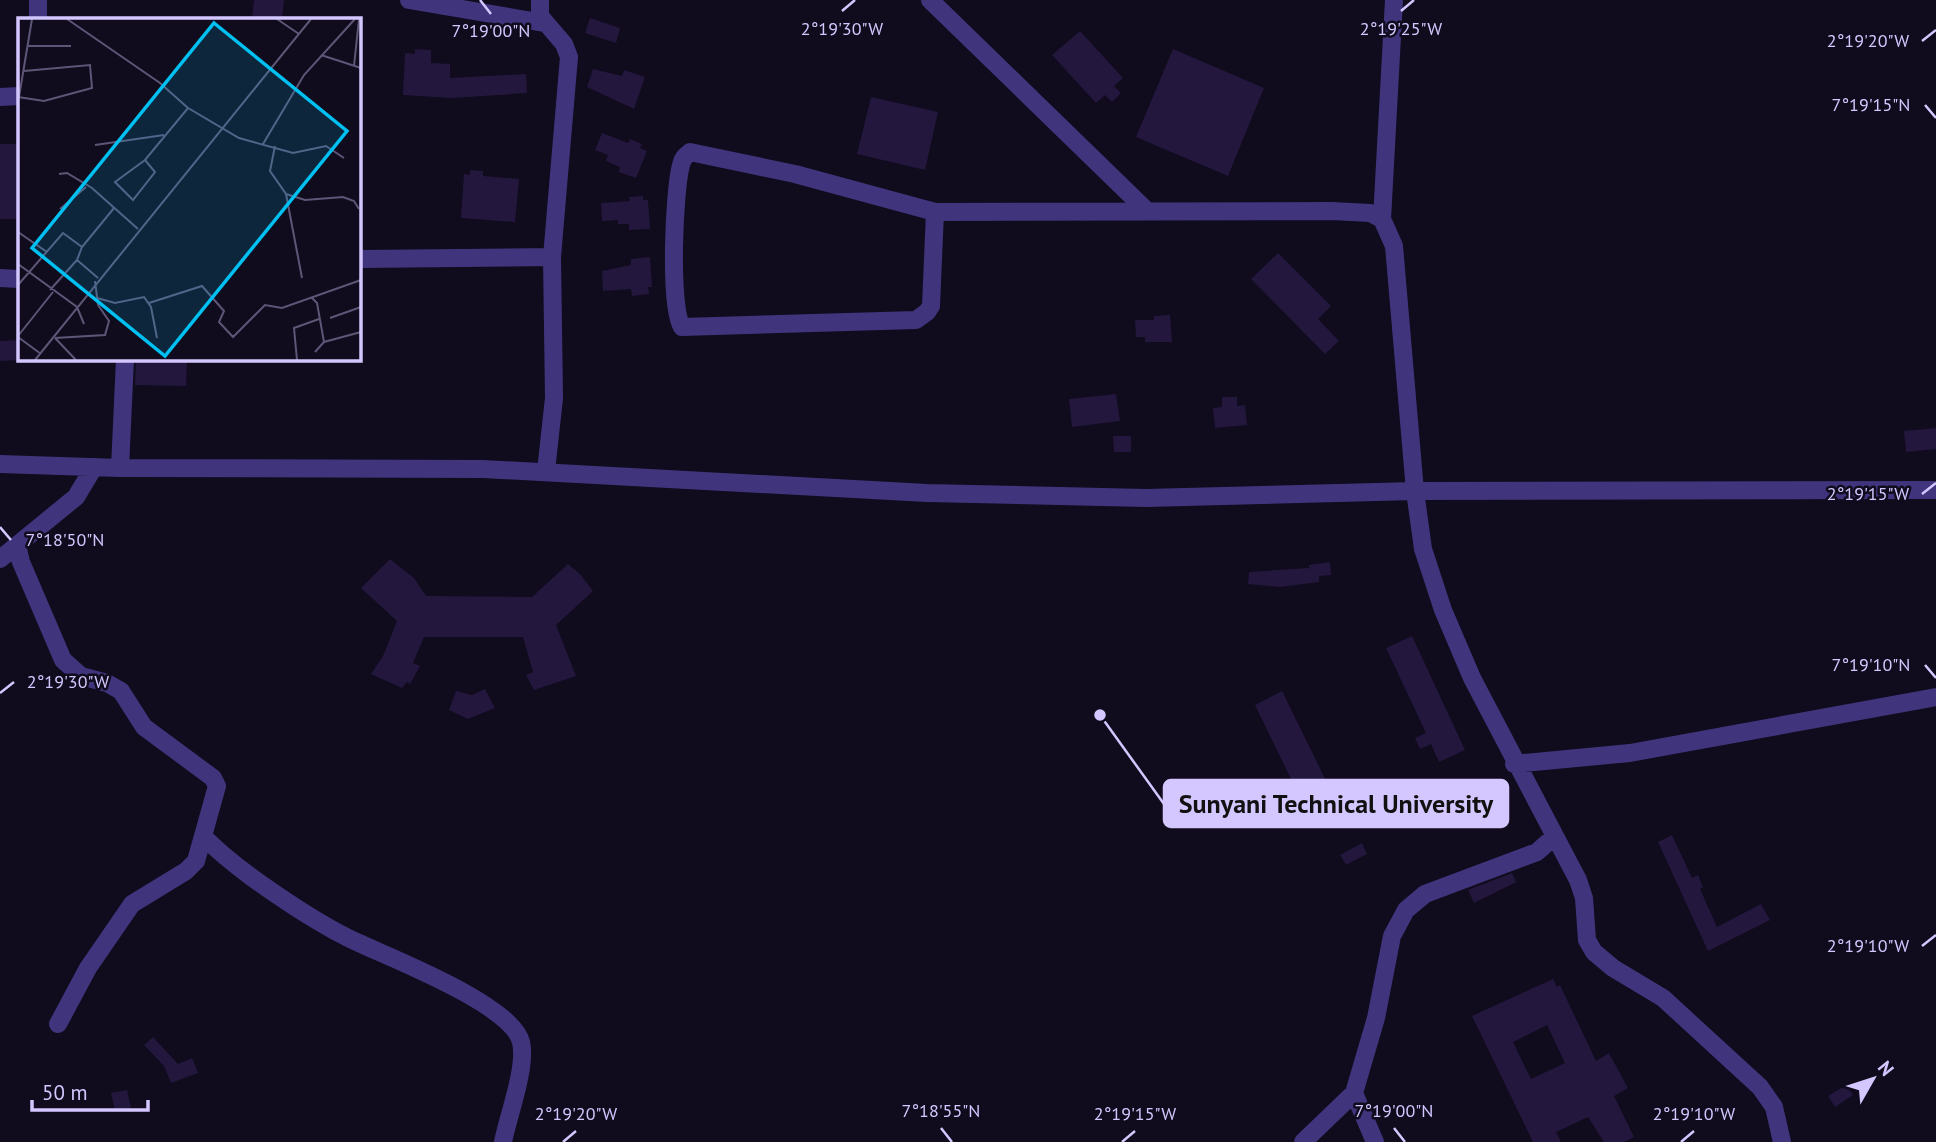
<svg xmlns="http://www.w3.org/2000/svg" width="1936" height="1142" font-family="'PT Sans',sans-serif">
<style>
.building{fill:#23173e;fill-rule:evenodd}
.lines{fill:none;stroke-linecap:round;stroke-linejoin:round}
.minor{stroke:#40357d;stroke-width:18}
.ticks{fill:none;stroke:#d4c7ff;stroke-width:2.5}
.inset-road{fill:none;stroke:#5e5677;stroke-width:2}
.view{fill:#00c0f2;fill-opacity:0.15;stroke:#00c0f2;stroke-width:3.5}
.inset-edge{fill:none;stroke:#d4c7ff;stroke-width:3.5}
.ticks-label{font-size:18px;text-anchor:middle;fill:#d4c7ff;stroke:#100b1d;stroke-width:5;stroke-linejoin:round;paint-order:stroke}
.leader{fill:none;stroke:#d4c7ff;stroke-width:2.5}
.callout-dot{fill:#d4c7ff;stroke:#100b1d;stroke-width:2.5}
.callout{fill:#d4c7ff;stroke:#d4c7ff;stroke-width:2.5}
.callout-label{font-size:26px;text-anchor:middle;font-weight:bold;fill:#111}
</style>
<rect width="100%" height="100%" fill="#100b1d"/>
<!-- building -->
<path class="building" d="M 254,0 L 284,0 L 282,19 L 252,19 Z
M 590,18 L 620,28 L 616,43 L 585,33 Z
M 1080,31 L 1123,78 L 1114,86 L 1121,93 L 1112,102 L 1105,95 L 1096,103 L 1052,55 Z
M 415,49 L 431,50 L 431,63 L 450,64 L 450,78 L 526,74 L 527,93 L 452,98 L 403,95 L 405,53 L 415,54 Z
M 1173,49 L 1264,88 L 1228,176 L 1136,137 Z
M 593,69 L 622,76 L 624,70 L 645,77 L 634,109 L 587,87 Z
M 871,97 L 938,112 L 925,170 L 857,154 Z
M 602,133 L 628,143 L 630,139 L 642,144 L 640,148 L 647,151 L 636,178 L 619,172 L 620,167 L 606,161 L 608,155 L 595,150 Z
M 0,144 L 19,144 L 19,219 L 0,219 Z
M 470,170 L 483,171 L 483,176 L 519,179 L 515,222 L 461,218 L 464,174 L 470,175 Z
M 643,196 L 643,200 L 648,200 L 650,229 L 629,230 L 629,224 L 618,224 L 618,220 L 602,221 L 601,203 L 630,201 L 629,197 Z
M 1278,253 L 1331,306 L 1318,319 L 1339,341 L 1325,354 L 1251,279 Z
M 650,257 L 652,287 L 648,287 L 649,294 L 632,296 L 631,289 L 603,291 L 602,271 L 631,265 L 631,259 Z
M 1170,315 L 1172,342 L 1145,342 L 1145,337 L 1136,337 L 1135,320 L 1154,320 L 1154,316 Z
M 19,340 L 19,360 L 0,361 L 0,341 Z
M 136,359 L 187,359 L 186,386 L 135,385 Z
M 1116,394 L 1120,421 L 1072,427 L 1069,399 Z
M 1222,397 L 1237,397 L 1237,406 L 1245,405 L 1247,425 L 1215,428 L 1213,408 L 1222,407 Z
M 1936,428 L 1936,449 L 1906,452 L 1904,431 Z
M 1113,436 L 1131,436 L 1131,452 L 1114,452 Z
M 390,559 L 414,578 L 426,596 L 532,597 L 568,564 L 581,575 L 593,591 L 556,625 L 576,676 L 534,690 L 526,675 L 533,672 L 523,637 L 424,637 L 413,663 L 420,666 L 410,684 L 407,682 L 402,688 L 371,674 L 383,656 L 397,621 L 361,588 Z
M 1330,562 L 1331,575 L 1319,576 L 1319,582 L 1280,587 L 1248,584 L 1249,572 L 1309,568 L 1309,565 Z
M 1412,636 L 1465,750 L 1439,762 L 1431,744 L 1420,749 L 1415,738 L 1426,733 L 1386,648 Z
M 485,689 L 495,708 L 468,719 L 449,710 L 456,691 L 472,695 Z
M 1282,691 L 1340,809 L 1312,822 L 1255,705 Z
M 1672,835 L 1692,878 L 1698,875 L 1703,887 L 1700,889 L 1717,927 L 1761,904 L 1770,920 L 1708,951 L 1658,842 Z
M 1362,843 L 1367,854 L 1346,865 L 1340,855 Z
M 1512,873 L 1516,882 L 1474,903 L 1468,890 Z
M 1553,979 L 1557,987 L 1560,985 L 1596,1061 L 1609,1053 L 1628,1088 L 1614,1096 L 1634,1137 L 1624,1142 L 1604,1142 L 1588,1117 L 1556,1132 L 1561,1142 L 1533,1142 L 1472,1016 ZM 1547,1025 L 1565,1063 L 1531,1079 L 1513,1042 Z
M 153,1037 L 178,1064 L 192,1058 L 198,1073 L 171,1083 L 164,1066 L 144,1045 Z
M 1846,1085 L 1853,1095 L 1835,1107 L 1828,1096 Z
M 127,1090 L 131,1108 L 115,1111 L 111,1093 Z"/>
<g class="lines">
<!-- minor -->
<path class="minor" d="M 38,0 L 38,19
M 409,0 L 544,23
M 540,0 L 540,16 L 564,44 L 569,57 L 552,257 L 554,398 L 546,471
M 930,0 L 1146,210
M 0,97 L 19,96
M 935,212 L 931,306 L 927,312 L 916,320 L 682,327 C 669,306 674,191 681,165 C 682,159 685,156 690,152 L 795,174 L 935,212 L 1332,211 L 1370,213 L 1382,219 L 1394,246 L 1415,491 L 1423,549 L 1443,610 L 1472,678 L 1578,880 L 1584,898 L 1587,940 L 1594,952 L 1613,968 L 1663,998 L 1760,1087 L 1774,1107 L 1782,1142
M 1382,219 L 1394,0
M 359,259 L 552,257
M 0,278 L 19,279
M 0,464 L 120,468 L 483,469 L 927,493 L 1146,498 L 1415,491 L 1936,490
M 120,468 L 125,359
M 17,545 L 21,562 L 63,660 L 81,676 L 107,683 L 121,691 L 144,727 L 213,778 L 217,786 L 196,861 L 186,871 L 132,904 L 88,968 L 58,1024
M 0,559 L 76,497 L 94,467
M 1514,764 L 1630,753 L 1936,697
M 205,838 C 232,865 266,888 298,909 C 317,921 338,934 359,943 C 393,959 512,1005 521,1042 C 527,1067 508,1116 503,1142
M 1354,1093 L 1375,1142
M 1303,1142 L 1354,1093 L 1376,1018 L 1392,936 L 1406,910 L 1425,894 L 1537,852 L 1555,836"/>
</g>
<!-- ticks -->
<path class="ticks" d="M 480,0 L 491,14M 842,11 L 855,0M 1401,11 L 1414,0M 1922,41 L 1936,30M 1925,105 L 1936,118M 1922,494 L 1936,483M 0,527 L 11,540M 1925,665 L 1936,678M 0,693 L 14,682M 1922,946 L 1936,935M 941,1128 L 952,1142M 1394,1128 L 1405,1142M 563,1142 L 576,1131M 1122,1142 L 1135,1131M 1681,1142 L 1694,1131"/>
<!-- overview -->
<g transform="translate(18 18)">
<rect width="343" height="343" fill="#100b1d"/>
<path class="inset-road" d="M 49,1 L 142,65 L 170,90M 259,1 L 281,16M 9,28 L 53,28M 303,37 L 343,50M 336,48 L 341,1M 0,79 L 26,83 L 74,70 L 72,47 L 6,53M 1,79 L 14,1M 245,126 L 286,57 L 337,1M 77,127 L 146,117M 257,128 L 252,153 L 268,176 L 284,260M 127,142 L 137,154 L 115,182 L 97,164 L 127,142 L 170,90 L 221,120 L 275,135 L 308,128 L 326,140M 41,156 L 49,155 L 74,170 L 120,211M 268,176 L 287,182 L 325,179 L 336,183 L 341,191M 42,191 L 68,169M 0,214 L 29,234M 0,246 L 59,289 L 66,306M 80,260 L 59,242 L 64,229 L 96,190M 0,267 L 45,215 L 64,229M 32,272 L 59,242M 293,279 L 299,285 L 306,324M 79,280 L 97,285 L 126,279 L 133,289 L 139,320M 131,285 L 184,268 L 206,293 L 201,304 L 215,319 L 247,287 L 264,290 L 343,262M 312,300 L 343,289M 0,318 L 35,274M 0,319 L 23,336M 37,320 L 87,317 L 91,303 L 80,287 L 77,263M 37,320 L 58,342M 297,334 L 306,324 L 343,314M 17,342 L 293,1M 279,342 L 276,310 L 301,301"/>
<path class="view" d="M 196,5 L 329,113 L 147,338 L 14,230 Z"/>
<rect width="343" height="343" class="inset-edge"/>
</g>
<g class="ticks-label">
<text x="842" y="35">2°19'30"W</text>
<text x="1401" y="35">2°19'25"W</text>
<text x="491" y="37">7°19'00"N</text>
<text x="1868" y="47">2°19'20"W</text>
<text x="1871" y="111">7°19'15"N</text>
<text x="1868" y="500">2°19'15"W</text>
<text x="65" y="546">7°18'50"N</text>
<text x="1871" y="671">7°19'10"N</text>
<text x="68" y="688">2°19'30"W</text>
<text x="1868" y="952">2°19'10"W</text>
<text x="941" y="1117">7°18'55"N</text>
<text x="1394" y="1117">7°19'00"N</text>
<text x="576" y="1120">2°19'20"W</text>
<text x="1135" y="1120">2°19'15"W</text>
<text x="1694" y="1120">2°19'10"W</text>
</g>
<!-- callouts -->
<path class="leader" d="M1100 715L1164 804"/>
<circle class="callout-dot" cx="1100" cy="715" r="7"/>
<rect class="callout" x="1164" y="780" width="344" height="47" rx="7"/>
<g class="callout-label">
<text x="1336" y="813">Sunyani Technical University</text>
</g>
<!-- north arrow -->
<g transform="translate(1873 1079) rotate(51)" stroke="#100b1d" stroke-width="5" paint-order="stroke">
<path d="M0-5L12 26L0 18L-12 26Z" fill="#d4c7ff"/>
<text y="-10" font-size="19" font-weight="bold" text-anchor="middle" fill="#d4c7ff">N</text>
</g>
<!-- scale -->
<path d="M32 1100v10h116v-10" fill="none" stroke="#d4c7ff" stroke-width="3.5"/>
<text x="42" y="1100" font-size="21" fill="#d4c7ff" stroke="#100b1d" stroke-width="5" paint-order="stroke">50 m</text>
</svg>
